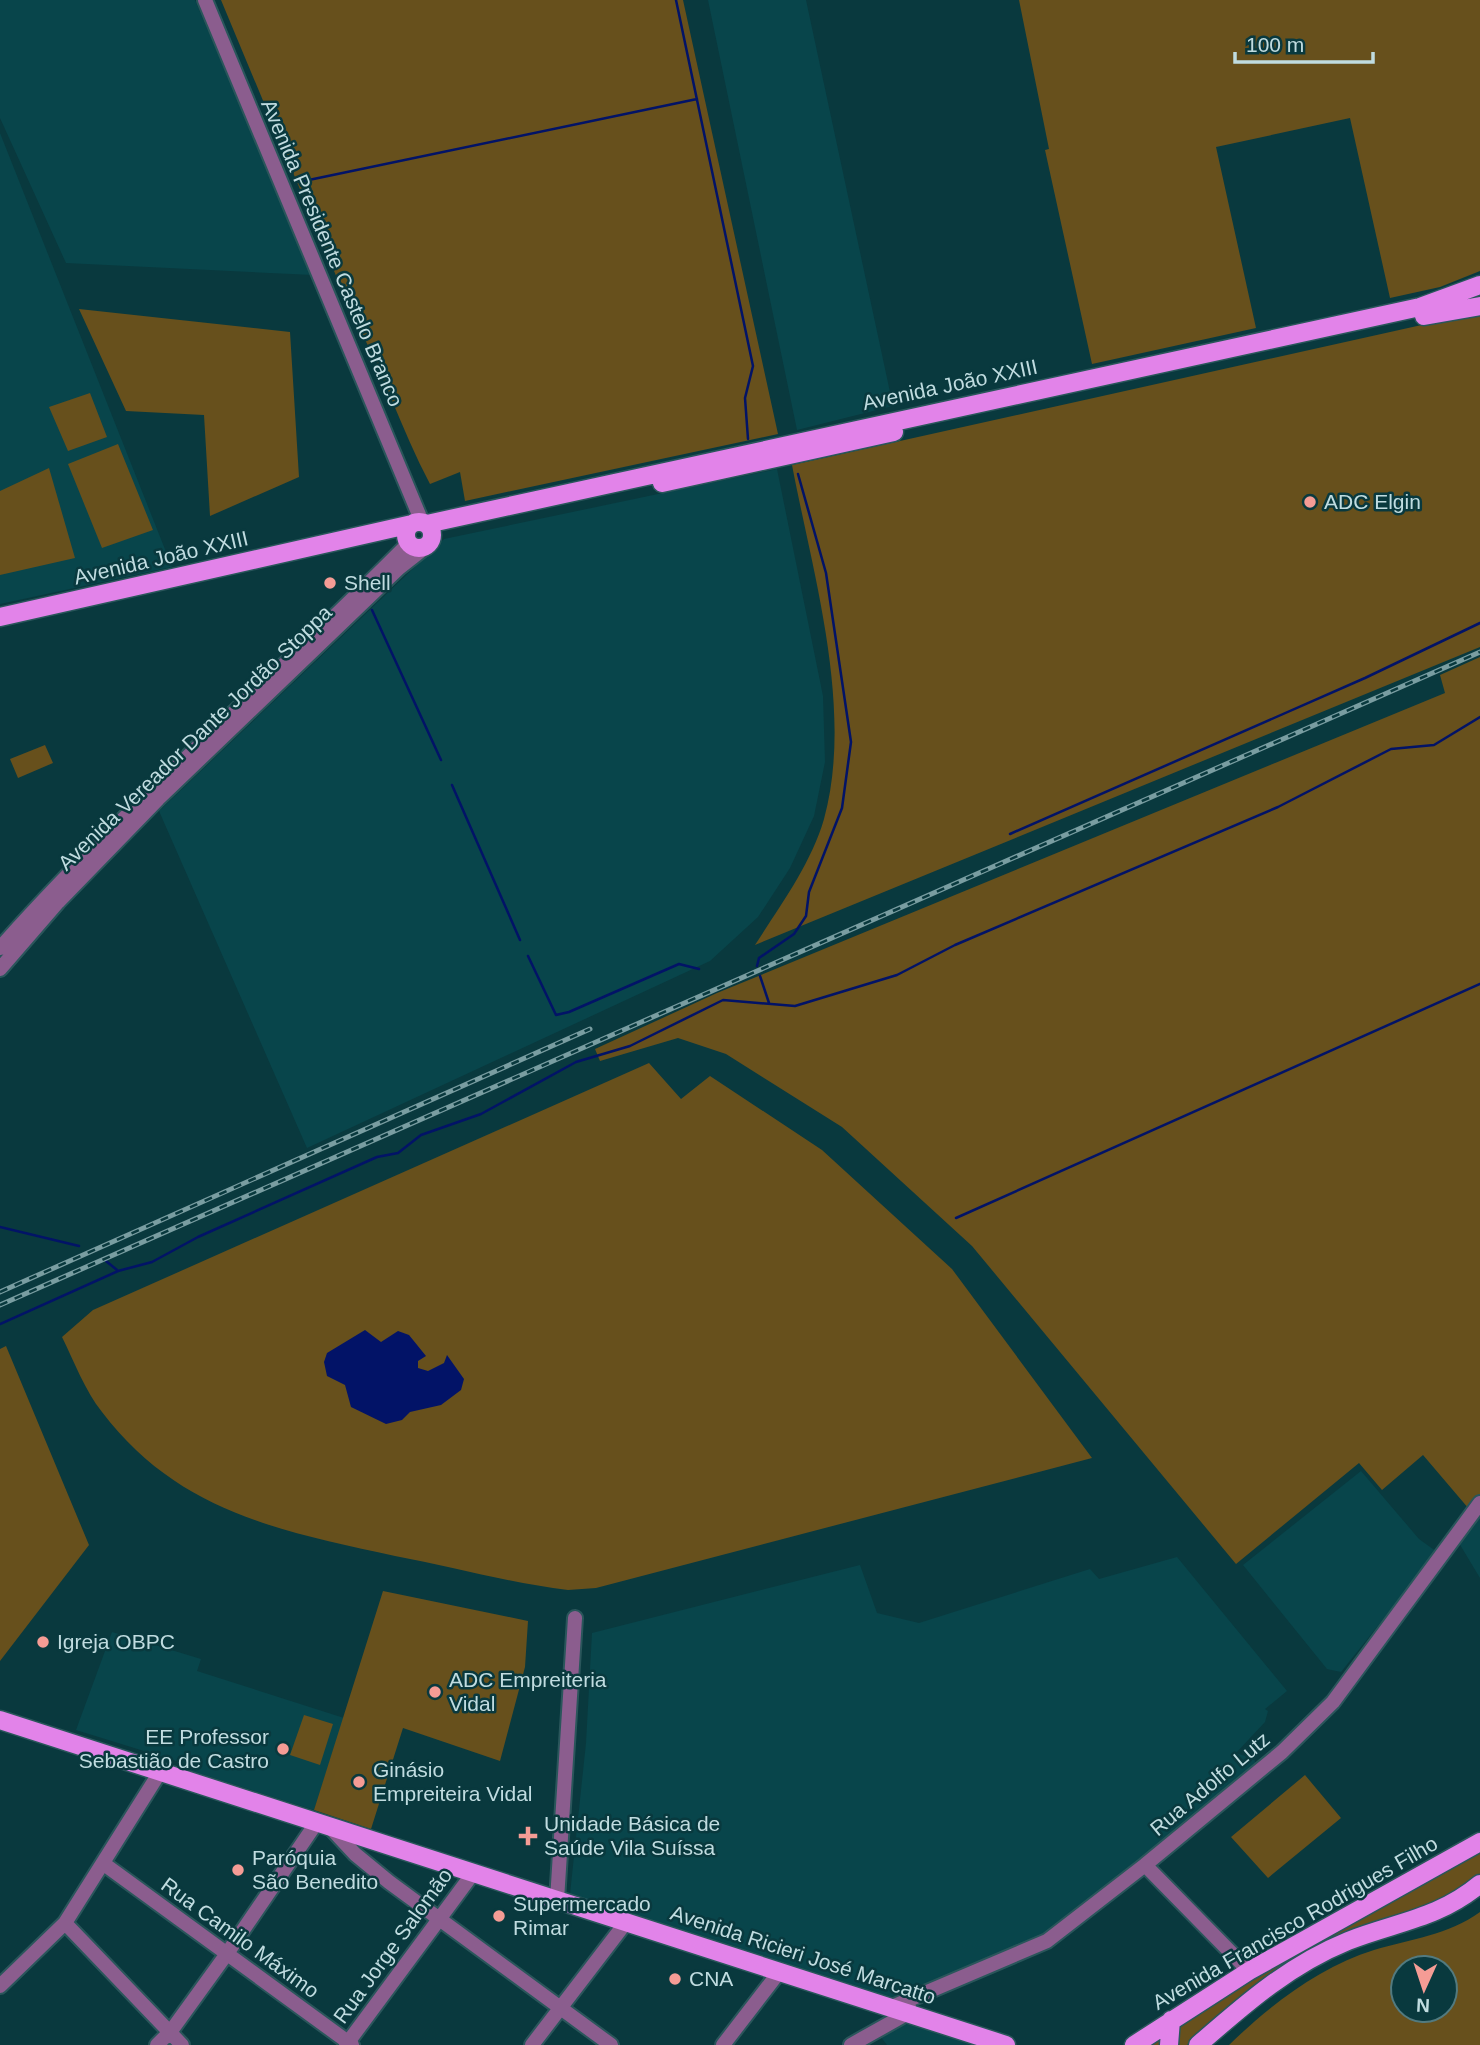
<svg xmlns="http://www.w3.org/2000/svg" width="1480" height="2045" font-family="Arial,sans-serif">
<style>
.built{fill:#08454b}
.green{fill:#67501c;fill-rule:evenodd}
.water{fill:#021367}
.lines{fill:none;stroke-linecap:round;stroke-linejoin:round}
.stream{stroke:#021367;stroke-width:2.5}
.minor-casing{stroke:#2a565b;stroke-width:18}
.major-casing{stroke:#2a565b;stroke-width:21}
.minor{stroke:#8b5d8e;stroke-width:14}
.major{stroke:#e283e9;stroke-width:18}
.rail-casing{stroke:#799da1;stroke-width:5}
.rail{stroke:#09393e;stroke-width:2.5;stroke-dasharray:8;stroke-linecap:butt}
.poi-dot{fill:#f59c95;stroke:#09393e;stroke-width:2.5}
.labels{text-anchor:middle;stroke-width:5;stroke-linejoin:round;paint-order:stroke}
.street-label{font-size:21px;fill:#c0dce0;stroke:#09393e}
.poi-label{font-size:21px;fill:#c0dce0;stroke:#09393e;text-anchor:start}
</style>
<rect width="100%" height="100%" fill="#09393e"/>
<!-- built -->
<path class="built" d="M 0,0 L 195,0 L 313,275 L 66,263 L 0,118 Z
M 708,0 L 806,0 L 893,406 L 797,430 Z
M 0,133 L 172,567 L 0,604 Z
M 777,469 L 823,696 L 825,762 L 814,816 L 790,868 L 758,917 L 710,961 L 307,1148 L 159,811 L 444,539 Z
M 1361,1471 L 1419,1539 L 1437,1552 L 1341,1672 L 1327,1669 L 1243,1565 Z
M 1480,1516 L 1480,1578 L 1459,1543 Z
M 1177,1557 L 1287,1691 L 1265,1709 L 1268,1711 L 1265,1722 L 1236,1753 L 1254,1759 L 1257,1766 L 1045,1936 L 981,1966 L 889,1998 L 874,1996 L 570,1894 L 586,1743 L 592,1633 L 860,1565 L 877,1613 L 919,1623 L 1090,1569 L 1099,1579 Z
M 112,1632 L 201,1659 L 197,1671 L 344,1718 L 314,1810 L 185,1769 L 186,1764 L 76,1730 Z
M 905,2021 L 983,2045 L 887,2045 L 880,2036 Z"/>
<!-- green -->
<path class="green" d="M 221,0 L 683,0 L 778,434 L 465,501 L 460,472 L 430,484 C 401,429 382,369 352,314 Z
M 1019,0 L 1480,0 L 1480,271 L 1440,287 L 1390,298 L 1350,118 L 1216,147 L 1256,328 L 1092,364 L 1045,150 L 1049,149 Z
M 79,309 L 290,332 L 299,477 L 210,516 L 204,415 L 126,411 Z
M 1480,312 L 1480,647 L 755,945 C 780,906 811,864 824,819 C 854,709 813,575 792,465 Z
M 90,393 L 107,437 L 68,451 L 49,407 Z
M 118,444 L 153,530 L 102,548 L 68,464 Z
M 49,468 L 75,558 L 0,575 L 0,491 Z
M 1480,657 L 1480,1494 L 1469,1509 L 1423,1455 L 1382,1490 L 1359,1463 L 1236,1564 L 972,1246 L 842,1127 L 726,1054 L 678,1038 L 600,1061 L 595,1049 L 717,993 L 1445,693 L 1440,675 Z
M 45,745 L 53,763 L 18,778 L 10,759 Z
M 649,1063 L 681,1099 L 710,1076 L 822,1150 L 952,1269 L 1092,1458 L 596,1588 L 568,1590 C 510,1583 453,1567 395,1556 C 280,1531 178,1512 102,1412 C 85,1391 74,1361 62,1337 L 93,1310 Z
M 6,1346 L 89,1545 L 0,1661 L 0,1349 Z
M 383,1591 L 528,1621 L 525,1667 L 500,1761 L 403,1728 L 371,1829 L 314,1810 Z
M 304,1715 L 333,1724 L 320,1765 L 290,1755 Z
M 1305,1775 L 1341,1818 L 1268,1878 L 1231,1837 Z
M 1472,1854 L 1480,1854 L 1480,1877 L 1464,1890 L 1231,2006 L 1187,2045 L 1147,2045 L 1272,1965 Z
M 1480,1912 L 1480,2045 L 1229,2045 C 1269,2006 1319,1967 1374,1950 C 1410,1939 1449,1935 1480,1912 ZM 1403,1968 L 1445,1968 L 1445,2010 L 1403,2010 Z"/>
<!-- water -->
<path class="water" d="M 365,1330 L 381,1342 L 398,1331 L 409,1335 L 426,1356 L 418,1361 L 418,1368 L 428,1371 L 444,1363 L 447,1355 L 464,1379 L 461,1390 L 441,1405 L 410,1412 L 402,1420 L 386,1424 L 351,1407 L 345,1385 L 327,1376 L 324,1362 L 327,1353 Z"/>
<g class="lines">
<!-- stream -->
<path class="stream" d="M 676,0 L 753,366 L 745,398 L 748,439
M 304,181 L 697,99
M 372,610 L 441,760
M 452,785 L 520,940
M 1010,834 L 1365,678 L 1480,623
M 528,956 L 556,1015 L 569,1012 L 679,964 L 699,969
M 757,966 L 759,958 L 794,934 L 806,916 L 809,892 L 842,808 L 851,742 L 826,573 L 798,474
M 760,976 L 769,1003
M 956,1218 L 1480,984
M 0,1227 L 79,1246
M 106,1261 L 117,1270
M 0,1324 L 118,1271 L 152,1262 L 198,1237 L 377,1157 L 398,1153 L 421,1135 L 481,1114 L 576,1062 L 630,1046 L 723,1000 L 795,1006 L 897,975 L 955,945 L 1278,807 L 1391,749 L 1434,745 L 1480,717"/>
<defs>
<path id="minor" d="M 205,0 L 422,522
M 0,948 C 128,804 274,680 409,543
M 0,969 L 58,902 L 158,799 L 399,568 L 427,546
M 328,1825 L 355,1854 L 389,1882 L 611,2045
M 104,1864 L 352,2045
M 1145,1865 L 1249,1971
M 557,1900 L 575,1618
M 65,1923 L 182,2045
M 0,1986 L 65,1923 L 160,1772
M 892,2007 L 1047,1941 L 1145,1865 L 1282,1752 L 1333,1702 L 1480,1503
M 157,2045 L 171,2031 L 226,1955 L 317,1822
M 346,2045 L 474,1872
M 532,2045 L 627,1921
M 723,2045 L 780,1971
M 851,2045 L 908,2013 L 909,2007"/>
<path id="major" d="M 1424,316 L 1480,306
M 662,483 L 894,432
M406 535a13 13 0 1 1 26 0a13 13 0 1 1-26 0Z
M 427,524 L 1420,307 L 1480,285
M 0,617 L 412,524
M 0,1720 L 1006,2045
M 1134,2045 L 1249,1971 L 1480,1842
M 1169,2045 L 1171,2020
M 1198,2045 C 1245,2004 1289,1965 1348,1941 C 1396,1922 1438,1919 1480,1884"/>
</defs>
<!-- minor casing -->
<use href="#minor" class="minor-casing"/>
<!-- major casing -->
<use href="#major" class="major-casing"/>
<!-- minor -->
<use href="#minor" class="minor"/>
<!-- major -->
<use href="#major" class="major"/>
<defs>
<path id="rail" d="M 0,1292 L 590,1029
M 0,1305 L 1480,652"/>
</defs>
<!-- rail casing -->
<use href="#rail" class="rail-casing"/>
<!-- rail -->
<use href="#rail" class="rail"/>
</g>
<!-- markers -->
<g class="poi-dot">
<circle cx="1310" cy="502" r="7"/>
<circle cx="330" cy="583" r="7"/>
<circle cx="43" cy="1642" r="7"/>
<circle cx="435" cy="1692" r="7"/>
<circle cx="283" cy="1749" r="7"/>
<circle cx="359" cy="1782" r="7"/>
<path d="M524.5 1825.5h7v7h7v7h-7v7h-7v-7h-7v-7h7z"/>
<circle cx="238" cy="1870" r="7"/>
<circle cx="499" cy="1916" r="7"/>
<circle cx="675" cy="1979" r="7"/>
</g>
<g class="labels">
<!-- street labels -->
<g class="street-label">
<text transform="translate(332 253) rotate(67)" y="7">Avenida Presidente Castelo Branco</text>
<text transform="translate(950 385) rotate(-12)" y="7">Avenida João XXIII</text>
<text transform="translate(161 558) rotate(-13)" y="7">Avenida João XXIII</text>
<text transform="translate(195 738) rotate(-44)" y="7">Avenida Vereador Dante Jordão Stoppa</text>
<text transform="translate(1210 1784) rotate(-40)" y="7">Rua Adolfo Lutz</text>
<text transform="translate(1295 1923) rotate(-30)" y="7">Avenida Francisco Rodrigues Filho</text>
<text transform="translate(240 1938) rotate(36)" y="7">Rua Camilo Máximo</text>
<text transform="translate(393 1946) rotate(-54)" y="7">Rua Jorge Salomão</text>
<text transform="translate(803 1955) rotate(18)" y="7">Avenida Ricieri José Marcatto</text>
</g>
<!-- poi labels -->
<g class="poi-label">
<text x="1324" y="509">ADC Elgin</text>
<text x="344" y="590">Shell</text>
<text x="57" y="1649">Igreja OBPC</text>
<text x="449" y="1687">ADC Empreiteria<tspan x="449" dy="24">Vidal</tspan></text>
<text x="269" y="1744" text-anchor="end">EE Professor<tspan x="269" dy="24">Sebastião de Castro</tspan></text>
<text x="373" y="1777">Ginásio<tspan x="373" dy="24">Empreiteira Vidal</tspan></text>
<text x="544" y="1831">Unidade Básica de<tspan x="544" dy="24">Saúde Vila Suíssa</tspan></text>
<text x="252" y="1865">Paróquia<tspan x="252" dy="24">São Benedito</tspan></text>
<text x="513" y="1911">Supermercado<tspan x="513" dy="24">Rimar</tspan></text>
<text x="689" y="1986">CNA</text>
</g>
</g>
<!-- north arrow -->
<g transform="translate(1424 1989) rotate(183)"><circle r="33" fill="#09393e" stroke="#527a7f" stroke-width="2"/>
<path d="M0-5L12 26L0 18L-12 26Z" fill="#f59c95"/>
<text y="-10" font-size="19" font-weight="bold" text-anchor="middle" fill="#c0dce0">N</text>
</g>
<!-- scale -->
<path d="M1235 52v10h138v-10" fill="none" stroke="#c0dce0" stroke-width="3.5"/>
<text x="1246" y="52" font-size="21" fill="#c0dce0" stroke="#09393e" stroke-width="5" paint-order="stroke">100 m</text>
</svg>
